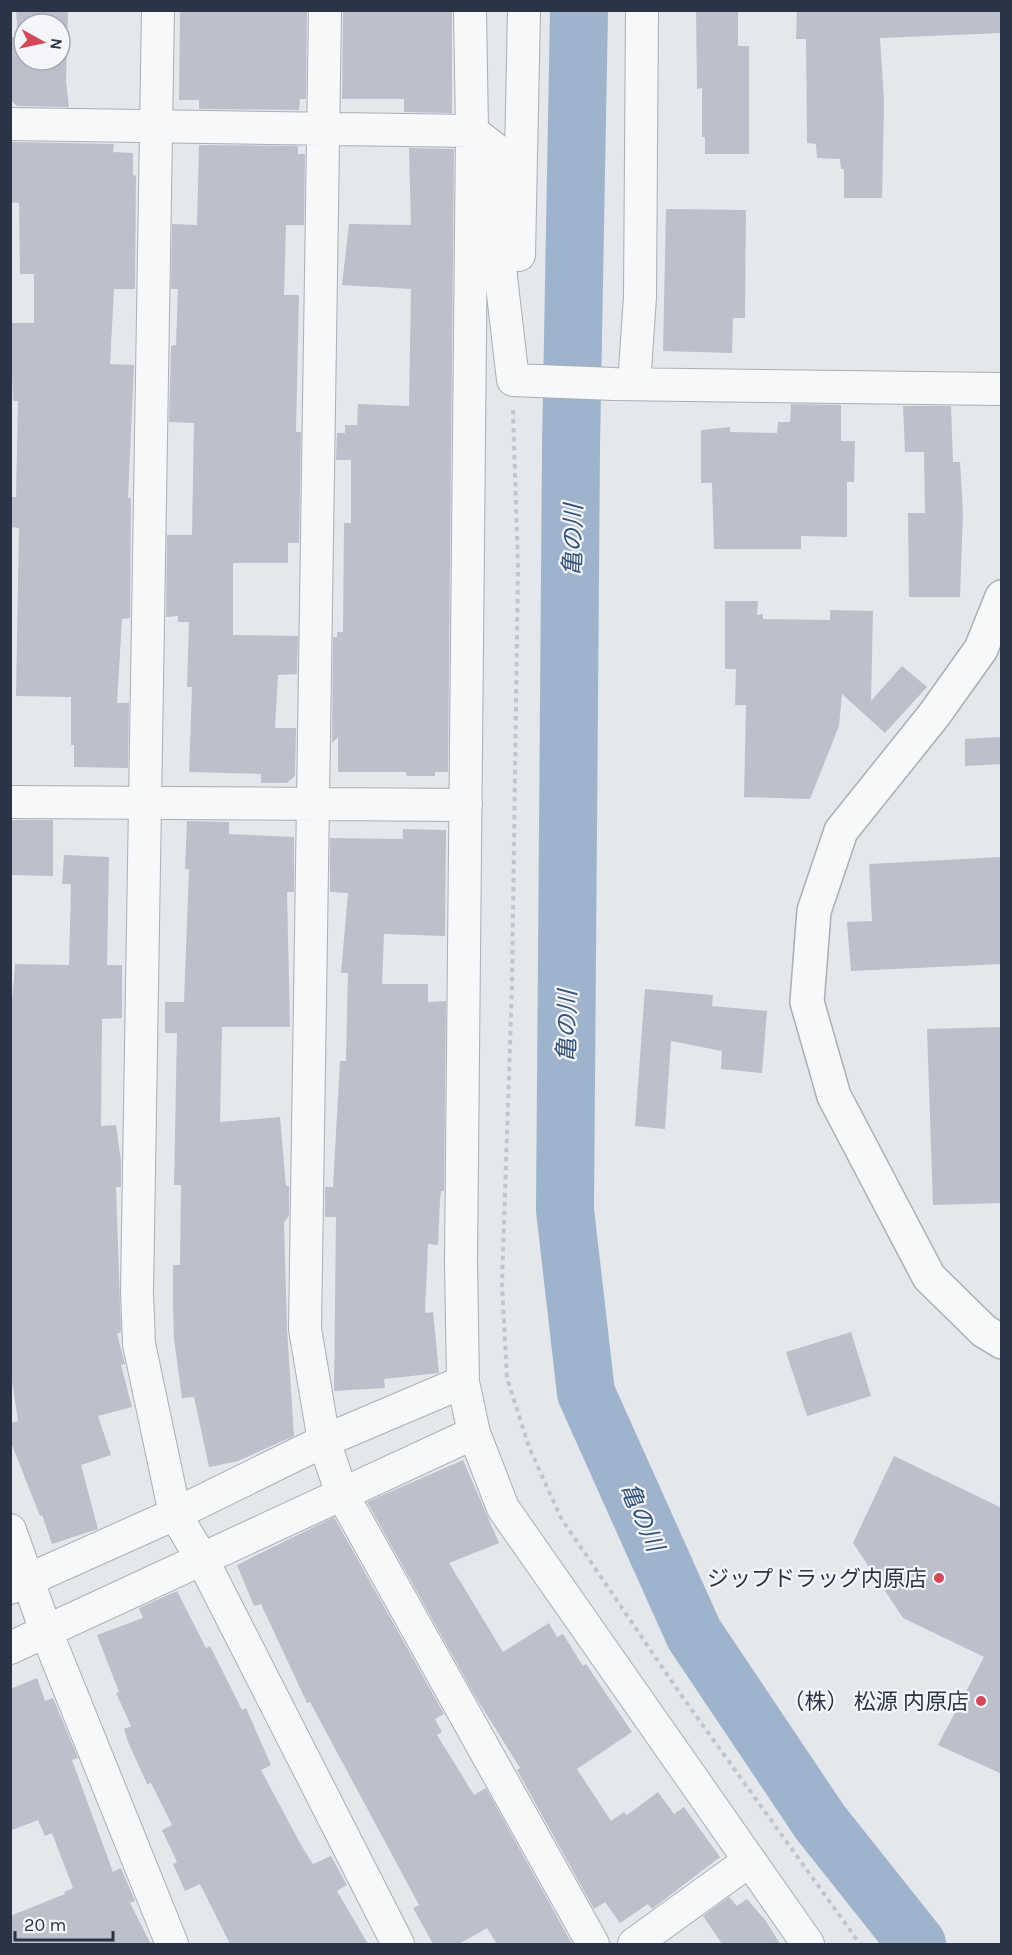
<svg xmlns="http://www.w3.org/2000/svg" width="1012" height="1955" font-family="Karla,'Noto Sans JP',sans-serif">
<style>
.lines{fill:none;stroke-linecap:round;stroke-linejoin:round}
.river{stroke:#9fb4cc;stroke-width:58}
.building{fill:#bbc0ca;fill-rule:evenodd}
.minor-casing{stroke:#a9aeb7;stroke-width:34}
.tertiary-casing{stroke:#a9aeb7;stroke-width:36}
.path{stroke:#c2c5cb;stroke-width:4;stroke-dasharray:4.5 4.5;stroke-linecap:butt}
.minor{stroke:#f7f8fa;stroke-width:32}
.tertiary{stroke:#f7f8fa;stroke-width:33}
.poi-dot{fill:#d1495b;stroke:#f4f6f9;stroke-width:2}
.labels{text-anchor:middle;stroke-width:4.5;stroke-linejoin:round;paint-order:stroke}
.poi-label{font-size:22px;fill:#2b3445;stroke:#f4f6f9;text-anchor:end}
.water-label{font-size:24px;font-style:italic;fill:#34527a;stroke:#f4f6f9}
</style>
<rect width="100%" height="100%" fill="#e4e7ec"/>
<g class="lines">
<!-- river -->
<path class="river" d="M 579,10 L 571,447 L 565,1210 L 586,1393 L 694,1634 L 820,1822 L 917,1944"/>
</g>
<!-- building -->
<path class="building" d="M 16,10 L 68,10 L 66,81 L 69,107 L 17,106 L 10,99 L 10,37 L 18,37 ZM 24,24 L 60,24 L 60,60 L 24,60 Z
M 180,10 L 307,10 L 306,99 L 300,99 L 299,110 L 199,109 L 199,100 L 179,100 Z
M 343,10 L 452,10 L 452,113 L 404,112 L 404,99 L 342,99 Z
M 696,10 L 738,10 L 738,46 L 749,46 L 749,154 L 705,154 L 705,137 L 702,137 L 702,88 L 697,89 Z
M 797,10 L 1002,10 L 1002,33 L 880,38 L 884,102 L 882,198 L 844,198 L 844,169 L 841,169 L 840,159 L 817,158 L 816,144 L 807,143 L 806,39 L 796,39 Z
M 10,142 L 114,144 L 113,152 L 133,153 L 133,175 L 136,176 L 135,289 L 114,289 L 110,364 L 134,365 L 128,498 L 131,498 L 130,618 L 122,619 L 117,703 L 129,703 L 128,768 L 74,767 L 74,745 L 71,745 L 71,697 L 16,696 L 19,528 L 12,527 L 12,497 L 16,497 L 18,401 L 13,401 L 10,323 L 34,323 L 34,274 L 20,274 L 19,203 L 10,202 Z
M 199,145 L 298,146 L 298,154 L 305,154 L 304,225 L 286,225 L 284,295 L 299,295 L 296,432 L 301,432 L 299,543 L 288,543 L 288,563 L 233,563 L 233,635 L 298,636 L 297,674 L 278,675 L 275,728 L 296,728 L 295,776 L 287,783 L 261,783 L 261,774 L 189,772 L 192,687 L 187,687 L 189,622 L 178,622 L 178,616 L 166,617 L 167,535 L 192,535 L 194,423 L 169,422 L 171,346 L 176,345 L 178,289 L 171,289 L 172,224 L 197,225 Z
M 409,148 L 454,149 L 448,772 L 435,772 L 435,776 L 407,776 L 406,772 L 338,772 L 338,737 L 332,743 L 333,637 L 337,637 L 337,632 L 343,632 L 344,523 L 351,523 L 351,460 L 336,460 L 337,433 L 345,433 L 345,425 L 357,425 L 358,404 L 409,406 L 411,289 L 342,285 L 349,224 L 411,225 Z
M 666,209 L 746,210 L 745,318 L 733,318 L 732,353 L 663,351 Z
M 791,404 L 841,405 L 841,441 L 855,441 L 854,482 L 847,482 L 847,537 L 801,536 L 801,549 L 714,549 L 712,483 L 701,483 L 701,430 L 730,427 L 730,432 L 777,433 L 778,422 L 790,422 Z
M 903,406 L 951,406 L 953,462 L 960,462 L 963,512 L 960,597 L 909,597 L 908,513 L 925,513 L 924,452 L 905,452 Z
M 725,601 L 758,601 L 757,615 L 763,614 L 763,619 L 830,620 L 830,610 L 873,611 L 871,701 L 902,666 L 927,687 L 885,733 L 842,694 L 839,726 L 810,799 L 744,797 L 746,705 L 735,705 L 736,669 L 725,669 Z
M 1002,737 L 1002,764 L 965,766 L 965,739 Z
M 10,820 L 53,820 L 53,876 L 10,875 Z
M 187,821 L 229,822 L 229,834 L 294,837 L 294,892 L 287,892 L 290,1027 L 222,1027 L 220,1122 L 280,1117 L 286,1186 L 289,1186 L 289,1216 L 284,1222 L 287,1329 L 294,1436 L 238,1461 L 209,1467 L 194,1397 L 182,1398 L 174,1339 L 173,1305 L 173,1265 L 180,1265 L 181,1185 L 174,1185 L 177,1033 L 165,1033 L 165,1002 L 184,1002 L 189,869 L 185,869 Z
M 403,829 L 446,830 L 445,936 L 384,934 L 382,984 L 428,984 L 428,1002 L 446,1001 L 444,1191 L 441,1191 L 440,1200 L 438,1245 L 428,1244 L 425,1313 L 433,1312 L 439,1373 L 384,1379 L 385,1388 L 334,1391 L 336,1217 L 325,1217 L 325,1187 L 333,1187 L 340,1061 L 346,1061 L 348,973 L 341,973 L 348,893 L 330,892 L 330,838 L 403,839 Z
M 64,855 L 109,857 L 107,965 L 122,965 L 122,1018 L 102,1019 L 101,1126 L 116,1125 L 121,1161 L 121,1187 L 116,1187 L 121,1332 L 117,1334 L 125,1364 L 121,1365 L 132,1407 L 98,1416 L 111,1455 L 81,1465 L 98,1529 L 52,1544 L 42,1515 L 40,1516 L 10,1440 L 10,1423 L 18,1421 L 10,1367 L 10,1027 L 15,964 L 69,965 L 71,884 L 62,884 Z
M 1002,857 L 1002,964 L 851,971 L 847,922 L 872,921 L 869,864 Z
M 645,989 L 713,995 L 712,1006 L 767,1011 L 762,1073 L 721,1069 L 722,1051 L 671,1041 L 665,1129 L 635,1126 Z
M 1002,1027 L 1002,1203 L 933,1205 L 927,1029 Z
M 851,1332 L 871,1396 L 807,1416 L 786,1352 Z
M 894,1456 L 1002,1508 L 1002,1774 L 938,1745 L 984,1657 L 903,1618 L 853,1543 Z
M 463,1460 L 499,1543 L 449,1563 L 503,1652 L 549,1623 L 557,1637 L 563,1634 L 583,1666 L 586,1664 L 632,1732 L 577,1769 L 611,1821 L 624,1812 L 627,1815 L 658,1792 L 674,1814 L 684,1807 L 720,1857 L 652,1909 L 648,1904 L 620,1923 L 605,1902 L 594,1909 L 517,1770 L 520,1768 L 475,1696 L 367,1502 Z
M 334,1517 L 444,1714 L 435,1719 L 442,1732 L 437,1735 L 474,1795 L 486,1788 L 572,1944 L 497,1944 L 487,1928 L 459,1944 L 433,1944 L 413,1908 L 419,1905 L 310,1702 L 307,1703 L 261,1604 L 254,1606 L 237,1565 Z
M 177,1591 L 206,1648 L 210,1646 L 242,1710 L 246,1708 L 271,1765 L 261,1770 L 301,1845 L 313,1864 L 331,1856 L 347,1885 L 337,1891 L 368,1944 L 230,1944 L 200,1884 L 185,1891 L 173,1864 L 177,1862 L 162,1830 L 172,1825 L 151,1783 L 147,1784 L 128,1742 L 124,1729 L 131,1726 L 116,1693 L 119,1692 L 97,1635 L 143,1618 L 139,1608 Z
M 37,1678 L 45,1701 L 53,1698 L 66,1729 L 78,1758 L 72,1760 L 113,1872 L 121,1868 L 135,1901 L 130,1903 L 151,1944 L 10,1944 L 10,1916 L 65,1894 L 64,1892 L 73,1888 L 52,1833 L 45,1836 L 38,1820 L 10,1831 L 10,1689 Z
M 729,1897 L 737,1906 L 747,1899 L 766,1921 L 780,1944 L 722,1944 L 703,1916 Z"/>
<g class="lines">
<defs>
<path id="minor" d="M 158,10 L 137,1292 L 139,1344 L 175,1514 L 202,1559 L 398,1944
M 325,10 L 305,1329 L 324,1441 L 342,1494 L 593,1944
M 470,10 L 472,131 L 461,1261 L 463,1382 L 474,1433 L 503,1508 L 808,1944
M 10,124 L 472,131 L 495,149 L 501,277 L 513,380 L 614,384 L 1002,389
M 519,255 L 524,10
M 634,384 L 640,297 L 642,10
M 10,802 L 466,805
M 10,1530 L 46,1631 L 172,1944
M 10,1588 L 175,1514 L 324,1441 L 463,1382
M 10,1648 L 474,1433
M 634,1944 L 749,1861"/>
<path id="tertiary" d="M 1002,597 L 981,649 L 934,715 L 841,831 L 814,911 L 807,1002 L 834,1096 L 929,1277 L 984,1331 L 1002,1342"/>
</defs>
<!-- minor casing -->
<use href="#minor" class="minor-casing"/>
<!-- tertiary casing -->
<use href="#tertiary" class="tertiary-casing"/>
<!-- path -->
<path class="path" d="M 513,410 L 518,567 L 512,983 L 502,1284 L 507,1378 L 529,1447 L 561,1518 L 679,1692 L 860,1944"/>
<!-- minor -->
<use href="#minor" class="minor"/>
<!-- tertiary -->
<use href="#tertiary" class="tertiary"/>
</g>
<!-- markers -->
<g class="poi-dot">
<circle cx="939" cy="1578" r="6"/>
<circle cx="981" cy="1701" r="6"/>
</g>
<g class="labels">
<!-- poi labels -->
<g class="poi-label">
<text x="927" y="1586">ジップドラッグ内原店</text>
<text x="969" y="1709">（株） 松源 内原店</text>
</g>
<!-- water labels -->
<g class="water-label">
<text transform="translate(573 540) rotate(-89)" y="8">亀の川</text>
<text transform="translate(567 1026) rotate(-89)" y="8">亀の川</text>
<text transform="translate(642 1517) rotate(66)" y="8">亀の川</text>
</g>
</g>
<!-- border -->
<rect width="1012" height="1955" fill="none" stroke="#2b3445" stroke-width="24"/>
<!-- north arrow -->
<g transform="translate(42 42) rotate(98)"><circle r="28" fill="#f4f6f9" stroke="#a4a8b1" stroke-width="1.5"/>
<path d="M0-4.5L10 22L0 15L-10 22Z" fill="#d1495b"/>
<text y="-9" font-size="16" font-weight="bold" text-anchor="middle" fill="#2b3445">N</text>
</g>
<!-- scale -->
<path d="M15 1931v9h98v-9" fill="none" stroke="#2b3445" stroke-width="3"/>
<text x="24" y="1931" font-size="18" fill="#2b3445" stroke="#f4f6f9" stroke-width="4.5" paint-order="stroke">20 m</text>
</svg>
